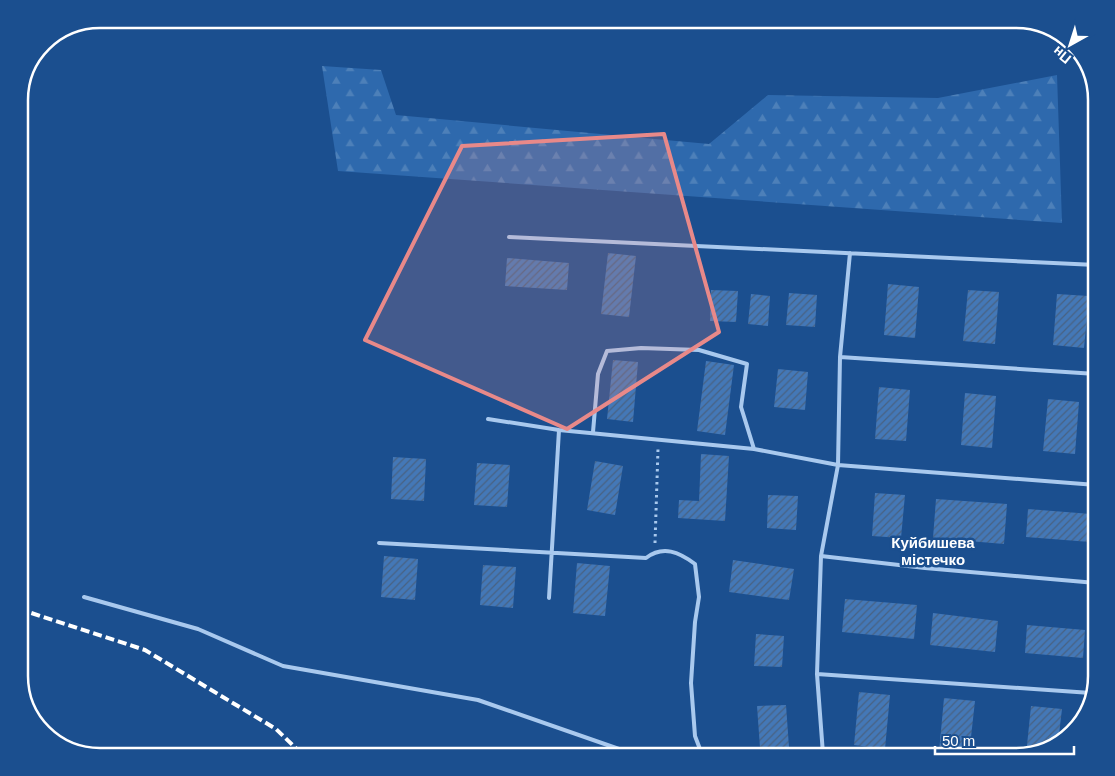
<svg xmlns="http://www.w3.org/2000/svg" width="1115" height="776" font-family="Helvetica,sans-serif">
<style>
.forest{fill:url(#forest-firs)}
.building{fill:url(#building-hatch)}
.lines{fill:none;stroke-linecap:round;stroke-linejoin:round}
.path{stroke:#a9c9ee;stroke-width:3;stroke-dasharray:2.5 4;stroke-linecap:butt}
.service{stroke:#a9c9ee;stroke-width:4}
.rail{stroke:#fff;stroke-width:4;stroke-dasharray:9 4;stroke-linecap:butt}
.marked{fill:#e88989;fill-opacity:0.2;stroke:#e88989;stroke-width:4;stroke-linejoin:round}
.labels{text-anchor:middle;stroke-width:5;stroke-linejoin:round;paint-order:stroke}
.neighbourhood-label{font-size:15px;font-weight:bold;fill:#fff;stroke:#1b4f8f}
.rim{fill:none;stroke:#fff;stroke-width:2.5}
</style>
<defs>
<pattern id="forest-firs" width="22" height="20" patternUnits="userSpaceOnUse" patternTransform="scale(1.25)"><rect width="22" height="20" fill="#2e69ad"/><path d="M5 1l3.5 6h-7zM16 11l3.5 6h-7z" fill="#4d80b9"/></pattern>
<pattern id="building-hatch" width="6" height="6" patternUnits="userSpaceOnUse" patternTransform="scale(1.25)"><rect width="6" height="6" fill="#4478b7"/><path d="M-1 1l2-2M0 6l6-6M5 7l2-2" fill="none" stroke="#486282"/></pattern>
</defs>
<rect width="100%" height="100%" fill="#1b4f8f"/>
<!-- forest -->
<path class="forest" d="M 322,66 L 381,70 L 396,115 L 709,144 L 768,95 L 938,98 L 1057,75 L 1062,223 L 338,171 Z"/>
<!-- building -->
<path class="building" d="M 608,253 L 636,256 L 629,317 L 601,314 Z
M 507,258 L 569,263 L 567,290 L 505,286 Z
M 888,284 L 919,287 L 915,338 L 884,335 Z
M 711,290 L 738,291 L 736,322 L 710,321 Z
M 968,290 L 999,292 L 995,344 L 963,341 Z
M 789,293 L 817,295 L 815,327 L 786,325 Z
M 751,294 L 770,296 L 768,326 L 748,324 Z
M 1057,294 L 1089,296 L 1084,348 L 1053,345 Z
M 613,360 L 638,362 L 633,422 L 607,419 Z
M 706,361 L 734,365 L 725,435 L 697,431 Z
M 778,369 L 808,372 L 805,410 L 774,407 Z
M 879,387 L 910,390 L 906,441 L 875,439 Z
M 965,393 L 996,396 L 992,448 L 961,445 Z
M 1048,399 L 1079,402 L 1075,454 L 1043,451 Z
M 701,454 L 729,456 L 725,521 L 678,518 L 679,500 L 699,501 Z
M 393,457 L 426,459 L 424,501 L 391,499 Z
M 595,461 L 623,466 L 615,515 L 587,510 Z
M 477,463 L 510,465 L 507,507 L 474,505 Z
M 875,493 L 905,495 L 901,538 L 872,536 Z
M 768,495 L 798,496 L 796,530 L 767,528 Z
M 936,499 L 1007,504 L 1004,544 L 933,538 Z
M 1028,509 L 1091,514 L 1090,542 L 1026,537 Z
M 384,556 L 418,559 L 415,600 L 381,597 Z
M 733,560 L 794,569 L 789,600 L 729,592 Z
M 577,563 L 610,566 L 605,616 L 573,613 Z
M 483,565 L 516,567 L 513,608 L 480,605 Z
M 845,599 L 917,605 L 914,639 L 842,632 Z
M 933,613 L 998,621 L 995,652 L 930,645 Z
M 1027,625 L 1085,630 L 1083,658 L 1025,653 Z
M 756,634 L 784,636 L 782,667 L 754,666 Z
M 859,692 L 890,695 L 885,749 L 854,745 Z
M 944,698 L 975,701 L 969,755 L 939,752 Z
M 786,705 L 789,747 L 760,748 L 757,706 Z
M 1031,706 L 1062,709 L 1058,743 L 1051,749 L 1026,755 Z"/>
<g class="lines">
<!-- path -->
<path class="path" d="M 655,543 L 658,449"/>
<!-- service -->
<path class="service" d="M 509,237 L 1096,265
M 840,357 L 1096,374
M 488,419 L 559,430 L 754,449 L 838,465 L 1096,485
M 593,432 L 598,374 L 607,351 L 641,348 L 699,350 L 747,364 L 741,407 L 754,449
M 379,543 L 646,558 C 663,545 679,552 695,564 L 699,597 L 695,622 L 691,683 L 695,736 L 703,757
M 821,556 L 925,568 L 1096,583
M 84,597 L 198,629 L 283,666 L 478,700 L 642,757
M 549,598 L 559,430
M 817,674 L 1091,693
M 829,757 L 823,754 L 817,674 L 821,556 L 838,465 L 840,357 L 850,253"/>
<!-- rail -->
<path class="rail" d="M 19,609 L 145,650 L 276,729 L 305,757"/>
</g>
<!-- marked area -->
<path class="marked" d="M 664,134 L 719,332 L 567,429 L 365,340 L 462,146 Z"/>
<g class="labels">
<!-- neighbourhood labels -->
<g class="neighbourhood-label">
<text x="933" y="548">Куйбишева<tspan x="933" dy="17">містечко</tspan></text>
</g>
</g>
<!-- crop -->
<path d="M0 0H1115V776H0ZM100 28H1016A72 72 0 0 1 1088 100V676A72 72 0 0 1 1016 748H100A72 72 0 0 1 28 676V100A72 72 0 0 1 100 28Z" fill="#1b4f8f" fill-rule="evenodd"/>
<path class="rim" d="M100 28H1016A72 72 0 0 1 1088 100V676A72 72 0 0 1 1016 748H100A72 72 0 0 1 28 676V100A72 72 0 0 1 100 28Z"/>
<!-- north arrow -->
<g transform="translate(1070 45) rotate(219)" stroke="#1b4f8f" stroke-width="4" paint-order="stroke">
<path d="M0-4L9 19L0 12L-9 19Z" fill="#ffffff"/>
<text y="-8" font-size="14" font-weight="bold" text-anchor="middle" fill="#ffffff">Пн</text>
</g>
<!-- scale -->
<path d="M935 746v8h139v-8" fill="none" stroke="#ffffff" stroke-width="2.5"/>
<text x="942" y="746" font-size="15" fill="#ffffff" stroke="#1b4f8f" stroke-width="4" paint-order="stroke">50 m</text>
</svg>
